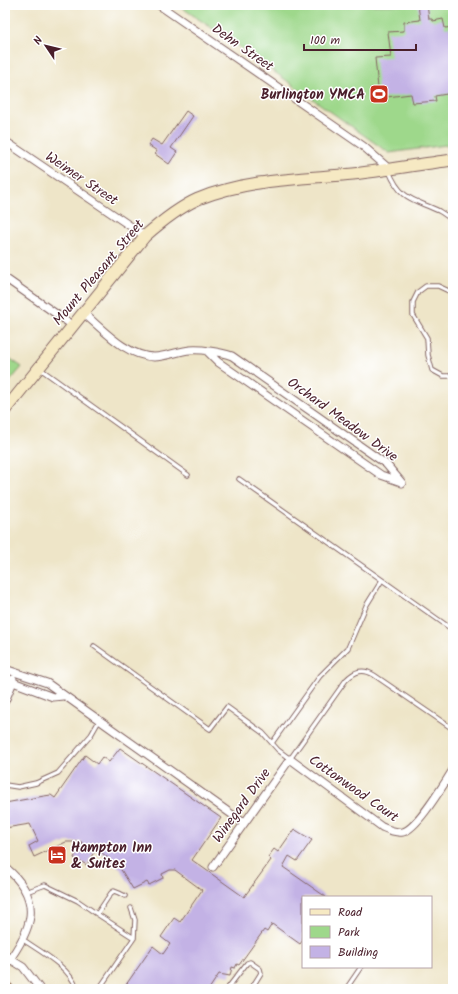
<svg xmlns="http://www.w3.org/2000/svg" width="458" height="994" font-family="Kalam,sans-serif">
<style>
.green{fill:#9ed88b;stroke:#747c5b}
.building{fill:#c3b2e5}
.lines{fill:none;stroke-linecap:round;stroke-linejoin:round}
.service-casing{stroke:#836462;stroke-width:5.5}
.minor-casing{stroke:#836462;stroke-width:9}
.secondary-casing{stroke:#836462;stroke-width:13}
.trunk-casing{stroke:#836462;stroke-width:14}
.service{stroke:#fff;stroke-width:3.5}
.minor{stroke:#fff;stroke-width:7}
.secondary{stroke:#f6e9c3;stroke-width:11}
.trunk{stroke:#e9c769;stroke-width:12}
.labels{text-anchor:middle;stroke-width:3;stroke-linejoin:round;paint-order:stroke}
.street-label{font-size:14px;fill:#4a1f2b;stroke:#fff}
.poi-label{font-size:14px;font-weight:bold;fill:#4a1f2b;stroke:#fff;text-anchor:end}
</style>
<rect width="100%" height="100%" fill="#fff"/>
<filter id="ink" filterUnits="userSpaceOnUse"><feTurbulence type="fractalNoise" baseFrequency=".025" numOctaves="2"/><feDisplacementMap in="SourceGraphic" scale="8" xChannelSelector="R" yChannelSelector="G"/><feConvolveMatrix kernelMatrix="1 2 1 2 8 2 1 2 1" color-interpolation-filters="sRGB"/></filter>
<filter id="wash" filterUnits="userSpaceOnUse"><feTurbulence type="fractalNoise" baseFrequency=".012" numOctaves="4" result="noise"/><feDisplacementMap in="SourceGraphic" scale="16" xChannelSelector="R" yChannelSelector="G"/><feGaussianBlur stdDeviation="0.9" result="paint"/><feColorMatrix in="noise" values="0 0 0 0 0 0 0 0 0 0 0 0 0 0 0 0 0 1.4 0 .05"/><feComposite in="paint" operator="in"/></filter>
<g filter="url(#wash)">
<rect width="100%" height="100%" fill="#eee5c8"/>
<!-- green -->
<path class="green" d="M 178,5 L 453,5 L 453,144 L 389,153 L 235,44 Z
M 5,355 L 22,367 L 5,387 Z"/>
<g id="blocks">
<!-- building -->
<path class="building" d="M 418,5 L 427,5 L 429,19 L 432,19 L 433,21 L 443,19 L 445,28 L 453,27 L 453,93 L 435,96 L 436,101 L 413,103 L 411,94 L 379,98 L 375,58 L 391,57 L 388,32 L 404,31 L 404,22 L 420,20 Z
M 186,111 L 193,116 L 171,148 L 177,152 L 169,164 L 155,154 L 157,151 L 148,145 L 152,139 L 162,145 Z
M 120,748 L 221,818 L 192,860 L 244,897 L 271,860 L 268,857 L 274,849 L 278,852 L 294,829 L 312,840 L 297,861 L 289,856 L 283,867 L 326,897 L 303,897 L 303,940 L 300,944 L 272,924 L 267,932 L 264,930 L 239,965 L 237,964 L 235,968 L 232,967 L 230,976 L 219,974 L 209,989 L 123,989 L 153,946 L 163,954 L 170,944 L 161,937 L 174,918 L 180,922 L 202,890 L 175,870 L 170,870 L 162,874 L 163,878 L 149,885 L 147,882 L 133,889 L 120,868 L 101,852 L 95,850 L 87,865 L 74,858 L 82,842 L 66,842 L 34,857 L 29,846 L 38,841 L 30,824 L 5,828 L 5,803 L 44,796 L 51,795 L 55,798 L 85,755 L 97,764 L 102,757 L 109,762 Z"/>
</g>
</g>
<g filter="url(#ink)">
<use href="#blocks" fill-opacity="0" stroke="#836462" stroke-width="1"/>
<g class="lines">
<defs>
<path id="service" d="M 389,171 C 401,201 414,199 439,211 C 444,214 448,217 453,220
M 453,293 L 438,286 L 426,286 L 418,292 L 413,302 L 413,315 L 427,338 L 428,355 L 432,370 L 443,376 L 453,376
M 39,368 L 188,475
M 239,479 L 453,630
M 94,646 L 210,729 L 227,707 L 263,733 L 278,750 L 290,759 L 346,680 C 355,671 363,668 374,675 L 453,729
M 272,743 L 320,676 L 348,648 L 366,606 L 382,580
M 5,785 L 18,787 L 36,783 L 58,773 L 91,735 L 99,721
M 26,892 L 45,885 L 78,901 L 97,914 L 111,893 L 114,891 L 119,893 L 125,896
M 97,914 L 134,938
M 22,939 C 41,952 70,967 77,989
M 99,989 L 134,938 L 135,920 L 131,908
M 227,989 L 247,963 L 250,962 L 260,969 L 261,973 L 251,989
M 346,989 L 361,967"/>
<path id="minor" d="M 159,5 L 363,146 L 388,168
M 5,141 L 145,236
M 5,278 L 72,325
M 82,312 C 103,329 125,356 154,357 C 166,357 178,351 190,350 C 201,349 221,352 232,356 L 386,464 L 402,483
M 207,351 L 218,362 L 381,475 L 401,482
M 5,669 L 47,683 L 244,823
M 5,679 L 53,697 L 63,696
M 5,701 L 13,682 L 13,679
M 5,867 C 45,900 32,930 5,966
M 213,867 L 290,759 L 382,827 C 389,830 395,833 403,832 C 418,828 443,785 453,770
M 5,956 L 23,967 L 40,989"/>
<path id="secondary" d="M 5,410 L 145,236 C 161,222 178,208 198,199 C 247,179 301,179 353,174 C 387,170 420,164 453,160"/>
<path id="trunk" d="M 5,988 L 7,989"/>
</defs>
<!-- service casing -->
<use href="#service" class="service-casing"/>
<!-- minor casing -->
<use href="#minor" class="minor-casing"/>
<!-- secondary casing -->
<use href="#secondary" class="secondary-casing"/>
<!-- trunk casing -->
<use href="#trunk" class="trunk-casing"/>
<!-- service -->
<use href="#service" class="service"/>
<!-- minor -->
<use href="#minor" class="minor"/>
<!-- secondary -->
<use href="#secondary" class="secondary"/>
<!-- trunk -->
<use href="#trunk" class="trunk"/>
</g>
</g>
<!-- icons -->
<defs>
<symbol id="stadium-square" viewBox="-11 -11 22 22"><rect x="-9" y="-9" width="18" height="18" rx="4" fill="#c8321e" stroke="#fff"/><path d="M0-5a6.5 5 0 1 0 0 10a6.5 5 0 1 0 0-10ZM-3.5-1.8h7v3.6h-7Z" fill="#fff"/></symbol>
<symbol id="hotel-square" viewBox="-11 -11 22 22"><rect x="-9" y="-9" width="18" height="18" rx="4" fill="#c8321e" stroke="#fff"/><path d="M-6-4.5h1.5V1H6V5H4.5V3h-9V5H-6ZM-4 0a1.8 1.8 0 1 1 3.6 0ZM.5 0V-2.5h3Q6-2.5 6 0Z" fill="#fff"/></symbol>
</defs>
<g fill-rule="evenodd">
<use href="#stadium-square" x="368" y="83" width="22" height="22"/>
<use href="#hotel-square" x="46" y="844" width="22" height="22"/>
</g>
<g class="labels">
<!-- street labels -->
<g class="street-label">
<text transform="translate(243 47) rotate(35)" y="5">Dehn Street</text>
<text transform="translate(82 178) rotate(34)" y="5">Weimer Street</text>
<text transform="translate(98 272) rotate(-50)" y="5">Mount Pleasant Street</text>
<text transform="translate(343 419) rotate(36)" y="5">Orchard Meadow Drive</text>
<text transform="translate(354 788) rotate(35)" y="5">Cottonwood Court</text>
<text transform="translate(241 805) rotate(-54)" y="5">Winegard Drive</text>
</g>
<!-- poi labels -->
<g class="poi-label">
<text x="365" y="99">Burlington YMCA</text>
<text x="71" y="852" text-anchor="start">Hampton Inn<tspan x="71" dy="16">&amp; Suites</tspan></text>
</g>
</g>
<!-- margin -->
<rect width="458" height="994" fill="none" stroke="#fff" stroke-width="20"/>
<!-- legend -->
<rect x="302" y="896" width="130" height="72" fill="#ffffff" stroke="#b7a5aa"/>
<rect x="310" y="909" width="20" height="6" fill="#f6e9c3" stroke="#b7a5aa"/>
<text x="338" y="916" font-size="12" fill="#4a1f2b">Road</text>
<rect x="310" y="926" width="20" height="12" fill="#9ed88b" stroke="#b7a5aa"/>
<text x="338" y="936" font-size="12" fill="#4a1f2b">Park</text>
<rect x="310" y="946" width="20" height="12" fill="#c3b2e5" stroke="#b7a5aa"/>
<text x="338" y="956" font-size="12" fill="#4a1f2b">Building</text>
<!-- north arrow -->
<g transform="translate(46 46) rotate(305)" stroke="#ffffff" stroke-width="3" paint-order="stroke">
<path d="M0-3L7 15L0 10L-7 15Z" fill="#4a1f2b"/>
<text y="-6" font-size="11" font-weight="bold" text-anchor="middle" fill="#4a1f2b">N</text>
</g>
<!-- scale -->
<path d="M304 44v6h112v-6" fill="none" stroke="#4a1f2b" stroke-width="2"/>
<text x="310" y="44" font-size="12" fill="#4a1f2b" stroke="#ffffff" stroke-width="3" paint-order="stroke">100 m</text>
</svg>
